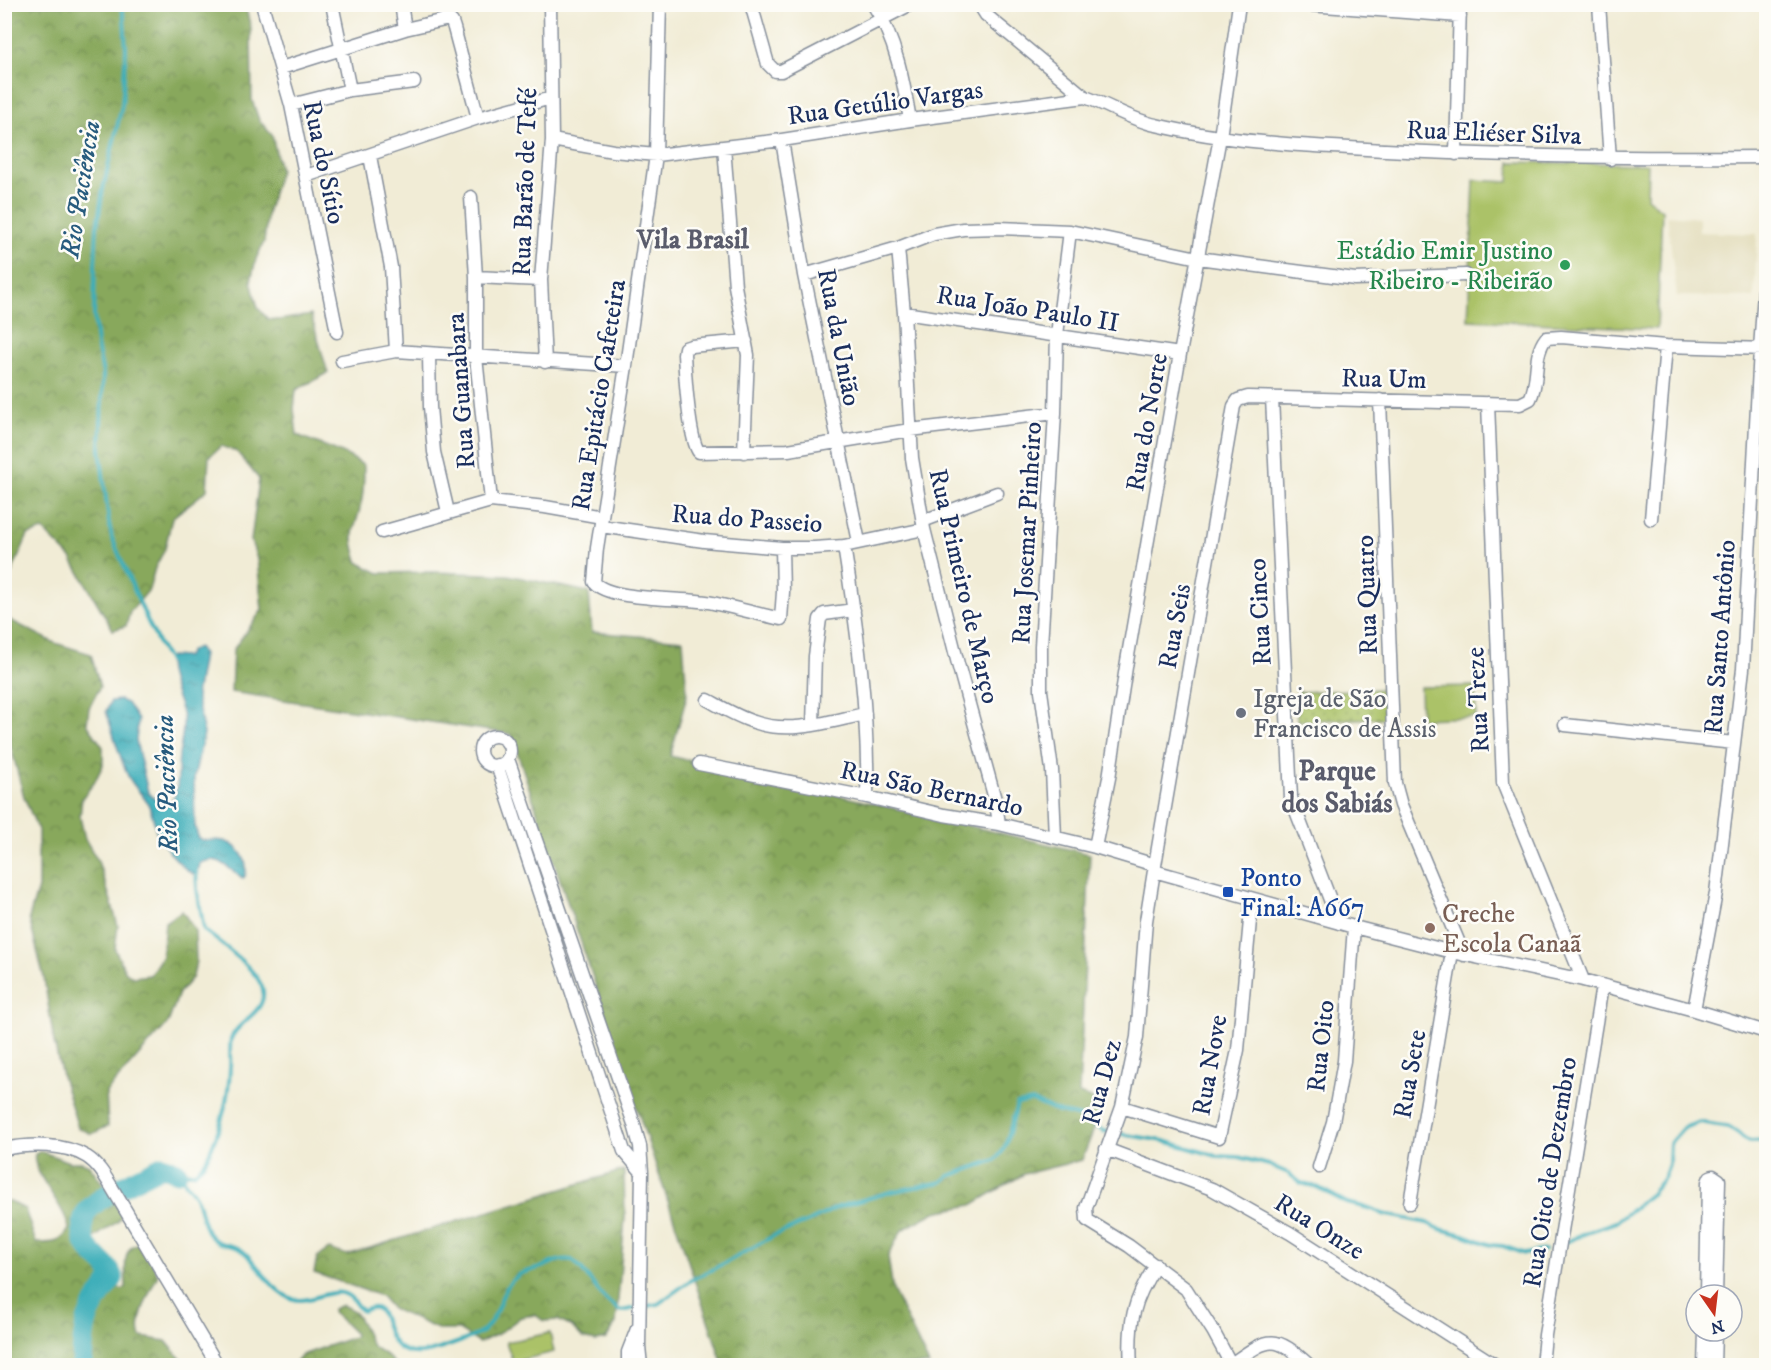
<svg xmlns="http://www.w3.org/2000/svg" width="1771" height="1370" font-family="'IM FELL DW Pica',serif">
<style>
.built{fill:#e2dcba}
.grass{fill:#abc267;stroke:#637862;stroke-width:1.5}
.forest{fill:url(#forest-crowns);stroke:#526c5d;stroke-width:1.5}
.park{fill:url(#park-dots);stroke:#637862;stroke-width:1.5}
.water{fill:url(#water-ripples);stroke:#2c6e8c;stroke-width:1.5}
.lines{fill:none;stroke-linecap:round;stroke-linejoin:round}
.stream{stroke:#3eaeb9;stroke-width:4}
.river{stroke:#3eaeb9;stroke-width:21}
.minor-casing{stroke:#868e9a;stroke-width:15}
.minor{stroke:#fff;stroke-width:12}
.leisure-dot{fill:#2e9e5b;stroke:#fdfcf7;stroke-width:2}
.worship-dot{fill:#6b7280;stroke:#fdfcf7;stroke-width:2}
.transit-dot{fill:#1a4fb4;stroke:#fdfcf7;stroke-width:2}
.education-dot{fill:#8d6e63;stroke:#fdfcf7;stroke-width:2}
.labels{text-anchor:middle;stroke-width:5;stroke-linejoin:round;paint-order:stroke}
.street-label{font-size:26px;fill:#1b2f5e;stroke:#fdfcf7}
.leisure-label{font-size:26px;fill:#27864d;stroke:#fdfcf7;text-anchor:end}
.worship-label{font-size:26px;fill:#5b616d;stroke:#fdfcf7;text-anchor:start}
.transit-label{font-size:26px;fill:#164399;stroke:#fdfcf7;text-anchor:start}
.education-label{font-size:26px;fill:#785e54;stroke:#fdfcf7;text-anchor:start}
.water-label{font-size:27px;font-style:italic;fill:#275b7e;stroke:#fdfcf7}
.neighbourhood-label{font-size:27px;font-weight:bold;fill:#5a5c6c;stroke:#fdfcf7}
.quarter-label{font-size:28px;font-weight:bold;fill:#5a5c6c;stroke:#fdfcf7}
</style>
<defs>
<pattern id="forest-crowns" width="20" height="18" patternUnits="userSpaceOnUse" patternTransform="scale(1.5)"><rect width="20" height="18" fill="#88a85c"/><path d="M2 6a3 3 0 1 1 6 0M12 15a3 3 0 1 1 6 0" fill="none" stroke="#6e894f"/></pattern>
<pattern id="park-dots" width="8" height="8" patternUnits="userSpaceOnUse" patternTransform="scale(1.5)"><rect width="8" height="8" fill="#abc267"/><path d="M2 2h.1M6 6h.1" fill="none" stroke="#8a9e58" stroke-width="1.8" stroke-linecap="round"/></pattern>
<pattern id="water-ripples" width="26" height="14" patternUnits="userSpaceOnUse" patternTransform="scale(1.5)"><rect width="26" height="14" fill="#3eaeb9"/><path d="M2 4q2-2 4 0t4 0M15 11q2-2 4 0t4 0" fill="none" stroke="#338e9a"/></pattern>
</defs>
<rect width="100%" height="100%" fill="#fdfcf7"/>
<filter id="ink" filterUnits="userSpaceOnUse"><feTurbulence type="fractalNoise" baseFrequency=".0167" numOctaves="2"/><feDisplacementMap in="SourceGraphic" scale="12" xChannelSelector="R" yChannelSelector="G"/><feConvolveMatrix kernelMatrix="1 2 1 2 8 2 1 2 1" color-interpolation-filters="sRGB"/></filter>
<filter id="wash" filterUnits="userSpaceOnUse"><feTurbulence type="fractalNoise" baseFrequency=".008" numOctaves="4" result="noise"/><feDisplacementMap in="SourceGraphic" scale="24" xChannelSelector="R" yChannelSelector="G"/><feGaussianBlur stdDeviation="1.35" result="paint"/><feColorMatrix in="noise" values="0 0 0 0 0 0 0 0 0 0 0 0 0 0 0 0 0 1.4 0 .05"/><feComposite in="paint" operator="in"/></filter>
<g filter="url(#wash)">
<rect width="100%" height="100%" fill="#f1ecd6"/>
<!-- built -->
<path class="built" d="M 1667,215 L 1699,218 L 1699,232 L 1757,234 L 1754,297 L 1677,296 Z"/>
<!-- grass -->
<path class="grass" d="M 1510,162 L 1648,164 L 1647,198 L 1662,210 L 1657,329 L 1468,320 L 1474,180 L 1509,182 Z
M 1475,686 L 1476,717 L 1421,719 L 1420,687 Z
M 550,1333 L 554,1352 L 513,1362 L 506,1342 Z"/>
<!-- forest -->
<path class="forest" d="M 4,5 L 245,5 L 251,28 L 252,100 L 259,120 L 272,135 L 280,170 L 268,210 L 264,242 L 256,259 L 251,281 L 258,308 L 268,319 L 278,320 L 311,315 L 328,373 L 296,390 L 294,409 L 297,435 C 320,445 345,451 364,466 C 364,477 364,488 362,499 C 357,531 346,528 359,563 L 379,573 L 434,572 L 508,575 L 589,592 L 592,632 L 683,640 L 687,696 L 670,756 L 1090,854 L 1079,1094 L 1104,1103 L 1082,1160 L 1024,1174 L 972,1205 L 935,1212 L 902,1230 L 888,1256 L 893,1290 L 929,1365 L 723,1365 L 511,734 L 231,692 L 233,650 L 262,610 L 257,559 L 251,541 L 259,479 L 237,452 L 221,446 L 209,457 L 207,490 L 172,518 L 165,549 L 155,568 L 149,590 L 130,612 L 126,626 L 113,630 L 71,558 L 43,530 L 28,535 L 11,574 L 5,574 Z
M 4,617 L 55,643 L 91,654 L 100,687 L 89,708 L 87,724 L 103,747 L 103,765 L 94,783 L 82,798 L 80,817 L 85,839 L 98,861 L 111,901 L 118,926 L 115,949 L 125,971 L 133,977 L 150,975 L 162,956 L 165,922 L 182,911 L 195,930 L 196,961 L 193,977 L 179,993 L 168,1023 L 106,1092 L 108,1126 L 92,1134 L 78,1128 L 62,1076 L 54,1042 L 44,978 L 29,918 L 38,888 L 38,830 L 24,797 L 6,728 Z
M 40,1151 L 69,1162 L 82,1162 L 89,1165 L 125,1213 L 117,1222 L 94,1238 C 91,1252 110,1283 122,1290 L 126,1287 C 126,1270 120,1244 143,1243 L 158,1275 C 151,1289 134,1321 141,1337 L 166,1341 L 186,1365 L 5,1366 L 5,1201 L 9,1201 L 25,1209 L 36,1243 C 52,1243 61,1244 69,1229 C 66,1206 30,1172 35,1154 Z
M 624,1170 L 625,1218 L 616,1323 L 606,1339 L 596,1341 L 583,1338 L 572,1327 L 558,1320 L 544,1321 L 535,1315 L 521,1317 L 498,1334 L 479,1343 L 459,1330 L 440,1330 L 392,1309 L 381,1296 L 314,1273 L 317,1257 L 329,1249 L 347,1255 Z
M 342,1305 L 354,1311 L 361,1322 L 372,1346 L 386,1355 L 396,1365 L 294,1365 L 302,1355 L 354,1337 L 355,1334 L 333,1312 L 333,1309 Z"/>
<!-- park -->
<path class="park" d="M 1386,689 L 1387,718 L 1297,721 L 1297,692 Z"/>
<!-- water -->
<path class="water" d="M 198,647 L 203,655 L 196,695 L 204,734 L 194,777 L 195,827 L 199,839 C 208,842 216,839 224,841 C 240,846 249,861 245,876 L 243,878 C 226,869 222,854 200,863 L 199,868 L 193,874 C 182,868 162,845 157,833 C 154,824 153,815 149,806 C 144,795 134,788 128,776 C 119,756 113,733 106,711 L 111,701 L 120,700 L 127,703 L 138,720 L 136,741 L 148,792 L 160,804 L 164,805 L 173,800 C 180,785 177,771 179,755 C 181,743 184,730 183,718 C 180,699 163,673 170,656 L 186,657 L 191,650 Z"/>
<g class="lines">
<!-- stream -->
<path class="stream" d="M 121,4 L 124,18 L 126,49 L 122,105 L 103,189 L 97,227 L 95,265 L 94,316 L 97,345 L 103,374 L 100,449 L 109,523 L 112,538 L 147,620 L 164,654 L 171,663
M 177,1172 C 184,1181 194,1191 198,1202 C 201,1212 202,1223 208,1233 C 219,1249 232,1242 243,1251 C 259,1265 269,1287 288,1297 C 309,1308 332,1283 350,1297 C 355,1301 357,1307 362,1311 C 365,1310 372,1307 375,1308 C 389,1309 381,1362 428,1352 C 438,1350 476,1337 483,1331 C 501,1315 498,1288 520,1274 C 526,1271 535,1270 542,1267 C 552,1263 560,1258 572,1260 C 591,1276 599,1299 621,1311 L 658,1304 L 691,1280 L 727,1262 L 775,1235 L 812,1220 L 838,1207 L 890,1192 L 942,1182 L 949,1176 L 995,1160 L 1002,1152 L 1006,1144 L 1017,1104 L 1032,1101 L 1056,1111 L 1084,1118 L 1103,1131 L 1164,1141 L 1217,1156 L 1239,1157 L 1269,1165 L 1288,1173 L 1301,1183 L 1317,1187 L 1347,1203 L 1372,1209 L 1383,1214 L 1427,1223 L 1440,1229 L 1464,1235 L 1491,1245 L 1503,1246 L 1525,1254 L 1545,1250
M 177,1172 L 194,1173 C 198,1169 204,1165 206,1160 C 220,1131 229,1099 230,1067 C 231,1058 229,1048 231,1039 C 237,1021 266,1013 263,991 C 260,971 220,943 204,930 L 197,889 L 196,867
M 1566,1242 L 1593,1230 L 1616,1222 L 1651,1194 L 1664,1178 L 1669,1164 L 1670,1143 L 1683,1128 L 1700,1122 L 1728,1127 L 1750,1142 L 1766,1141"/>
<!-- river -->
<path class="river" d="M 82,1366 C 83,1322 86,1313 113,1278 C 107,1261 95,1259 87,1246 C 81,1237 81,1218 88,1210 C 103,1193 142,1177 162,1166 L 177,1172"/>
</g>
</g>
<g filter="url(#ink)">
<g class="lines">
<defs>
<path id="minor" d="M 262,4 L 291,105 L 337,332
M 332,4 L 350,90
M 401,4 L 405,29
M 660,4 L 656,155 L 626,366 L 597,548 L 594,582 C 609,602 687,597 713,603 C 736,608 758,614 781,619 L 783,592 L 782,548
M 751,4 L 768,64 L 775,71 L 781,71 L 911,4
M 873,4 C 896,40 903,79 910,120
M 979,4 L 986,15 L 1085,97
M 1296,4 L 1460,16
M 1599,4 L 1610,159
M 281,68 L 405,29 L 449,19 L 452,22 L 454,28 L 478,118
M 291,105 L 350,90 L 414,82
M 552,140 L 613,151 L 656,155 L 782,140 L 910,120 L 1085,97 C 1109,105 1131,120 1156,125 C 1231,143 1309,146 1386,150 C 1513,157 1639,158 1766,157
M 782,140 L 804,275 L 859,542
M 724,147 L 735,286 L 748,355 L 744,452
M 1456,154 L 1460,4
M 370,156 L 391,267 L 396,351
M 306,176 L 478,118 L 551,98
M 471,197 L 476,277 L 476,357 L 491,501
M 898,248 L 904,313 L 912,458 L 924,529 L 958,664 L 996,803 L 999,824
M 804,275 L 898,248 L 934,234 L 963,229 L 999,228 L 1070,231 L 1198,258 L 1355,279 L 1466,275
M 476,277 L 541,280
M 904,313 L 1180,354
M 746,341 L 691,346 L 685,348 L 684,354 C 685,373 689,440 699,452 L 788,450 L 910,430 L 1055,413
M 429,354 L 430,407 L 434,452 L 448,512
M 342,361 L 396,351 L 626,366
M 545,362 L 541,280 L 552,140 L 550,4
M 1272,398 L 1291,798 L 1339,923
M 1380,400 L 1395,783 L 1401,805 L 1464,955
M 1488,403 L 1503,783 L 1583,980
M 1651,519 L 1666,346
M 923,521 L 997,493
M 601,526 L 704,541 L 782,548 L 814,548 L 844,546 L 924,529
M 382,532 L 491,501 L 545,507 L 602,517
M 844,546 C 857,629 869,713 867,797
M 708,700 C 723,708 738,717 754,722 C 790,735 830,721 865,714
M 813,725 L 815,656 L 820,619 L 824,614 L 854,610
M 1565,725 L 1734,743
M480 751a15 15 0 1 1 30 0a15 15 0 1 1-30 0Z
M 508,759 L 633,1121 L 640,1146 L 642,1172 L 639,1346 L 641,1366
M 699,764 L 867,797 L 944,815 L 999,824 L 1095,847 L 1155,865
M 497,765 L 624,1151 L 642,1172
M 1055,837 L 1052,770 L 1041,691 L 1041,646 L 1055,413 L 1057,335 L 1070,231
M 1095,847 L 1109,778 L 1126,667 L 1180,354 L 1220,137 L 1239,4
M 1154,871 L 1354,927 L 1452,952 L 1583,980 L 1694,1010 L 1766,1032
M 1694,1010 L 1716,893 L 1743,669 L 1760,349 L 1766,264
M 1122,1107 L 1219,1137 L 1238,1050 L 1252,899
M 4,1149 C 30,1144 65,1143 87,1157 C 98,1164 105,1176 111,1186 L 218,1366
M 1106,1149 L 1212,1189 L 1290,1233 L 1497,1366
M 1319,1167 L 1333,1122 L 1344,1061 L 1354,927
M 1410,1203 L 1452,952
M 1706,1295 L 1708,1182 L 1710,1177 L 1713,1176 L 1719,1180 L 1716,1295
M 1231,1364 C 1269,1338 1273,1332 1310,1366
M 628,1366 L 628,1352 L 637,1329
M 1131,1366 C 1128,1323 1133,1300 1156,1265
M 1232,1366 L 1213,1331 L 1186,1289 L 1129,1246 L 1087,1220 L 1086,1208 L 1122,1107 L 1137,1037 L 1146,921 L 1154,871 L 1234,406 L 1238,400 L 1248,397 L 1520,404 L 1530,399 C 1540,380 1532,356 1546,338 L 1561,337 L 1666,346 L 1766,349
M 1542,1366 L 1545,1335 L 1602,986
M 1704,1366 L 1705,1331
M 1714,1366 L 1715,1331"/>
</defs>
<!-- minor casing -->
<use href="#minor" class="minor-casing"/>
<!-- minor -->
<use href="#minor" class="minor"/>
</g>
</g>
<!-- markers -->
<circle class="leisure-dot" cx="1565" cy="265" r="6"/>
<circle class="worship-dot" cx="1241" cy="713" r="6"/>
<rect class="transit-dot" x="1222" y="886" width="12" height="12" rx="3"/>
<circle class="education-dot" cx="1430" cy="928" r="6"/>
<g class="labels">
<!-- street labels -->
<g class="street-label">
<text transform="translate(885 102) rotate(-8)" y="9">Rua Getúlio Vargas</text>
<text transform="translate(1494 132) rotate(2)" y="9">Rua Eliéser Silva</text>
<text transform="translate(325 162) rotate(78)" y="9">Rua do Sítio</text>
<text transform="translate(524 182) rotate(-88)" y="9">Rua Barão de Tefé</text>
<text transform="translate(1028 308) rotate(9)" y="9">Rua João Paulo II</text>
<text transform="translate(840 337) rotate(79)" y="9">Rua da União</text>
<text transform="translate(1384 378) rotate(1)" y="9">Rua Um</text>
<text transform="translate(460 391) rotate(-94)" y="9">Rua Guanabara</text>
<text transform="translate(598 395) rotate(-81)" y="9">Rua Epitácio Cafeteira</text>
<text transform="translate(1146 422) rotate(-80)" y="9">Rua do Norte</text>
<text transform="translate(747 518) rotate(4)" y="9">Rua do Passeio</text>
<text transform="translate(1026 533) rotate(-87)" y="9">Rua Josemar Pinheiro</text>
<text transform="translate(965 586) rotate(77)" y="9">Rua Primeiro de Março</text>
<text transform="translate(1366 595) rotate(-92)" y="9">Rua Quatro</text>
<text transform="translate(1259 612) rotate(-93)" y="9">Rua Cinco</text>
<text transform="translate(1174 626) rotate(-80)" y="9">Rua Seis</text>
<text transform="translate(1719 637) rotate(-86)" y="9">Rua Santo Antônio</text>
<text transform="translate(1477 700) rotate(-93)" y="9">Rua Treze</text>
<text transform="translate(932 788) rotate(12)" y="9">Rua São Bernardo</text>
<text transform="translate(1320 1046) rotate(-84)" y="9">Rua Oito</text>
<text transform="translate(1209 1065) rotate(-80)" y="9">Rua Nove</text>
<text transform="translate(1409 1074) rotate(-80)" y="9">Rua Sete</text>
<text transform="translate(1101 1082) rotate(-75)" y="9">Rua Dez</text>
<text transform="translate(1549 1172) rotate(-81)" y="9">Rua Oito de Dezembro</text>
<text transform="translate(1320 1226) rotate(32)" y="9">Rua Onze</text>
</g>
<!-- leisure labels -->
<g class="leisure-label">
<text x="1553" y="259">Estádio Emir Justino<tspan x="1553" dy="30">Ribeiro - Ribeirão</tspan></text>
</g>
<!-- worship labels -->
<g class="worship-label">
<text x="1253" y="707">Igreja de São<tspan x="1253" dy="30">Francisco de Assis</tspan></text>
</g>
<!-- transit labels -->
<g class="transit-label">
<text x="1240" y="886">Ponto<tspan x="1240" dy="30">Final: A667</tspan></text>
</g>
<!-- education labels -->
<g class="education-label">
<text x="1442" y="922">Creche<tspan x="1442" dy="30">Escola Canaã</tspan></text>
</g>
<!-- water labels -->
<g class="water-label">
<text transform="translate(80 189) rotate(-81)" y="9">Rio Paciência</text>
<text transform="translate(166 784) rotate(-92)" y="9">Rio Paciência</text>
</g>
<!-- neighbourhood labels -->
<g class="neighbourhood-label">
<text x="693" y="248">Vila Brasil</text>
</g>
<!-- quarter labels -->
<g class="quarter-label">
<text x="1337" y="780">Parque<tspan x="1337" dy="32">dos Sabiás</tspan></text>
</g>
</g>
<!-- margin -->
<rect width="1771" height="1370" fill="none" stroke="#fdfcf7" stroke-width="24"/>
<!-- north arrow -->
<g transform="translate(1714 1313) rotate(166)"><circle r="28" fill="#fdfcf7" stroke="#a3aaba" stroke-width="1.5"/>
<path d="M0-4.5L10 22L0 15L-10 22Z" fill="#c8321e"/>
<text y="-9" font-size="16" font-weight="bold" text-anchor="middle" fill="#1b2f5e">N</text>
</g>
</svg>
